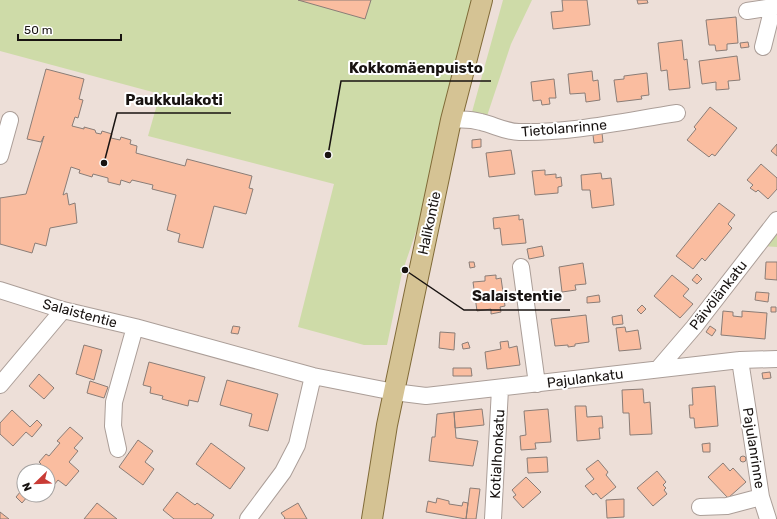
<svg xmlns="http://www.w3.org/2000/svg" width="777" height="519" font-family="Rubik,sans-serif">
<style>
.park{fill:#cedba8}
.building{fill:#fabda0;stroke:#8a7d77}
.lines{fill:none;stroke-linecap:round;stroke-linejoin:round}
.minor-casing{stroke:#ab9e98;stroke-width:18}
.major-casing{stroke:#816b38;stroke-width:22}
.minor{stroke:#fff;stroke-width:16}
.major{stroke:#d5c394;stroke-width:20}
.labels{text-anchor:middle;stroke-width:4;stroke-linejoin:round;paint-order:stroke}
.street-label{font-size:14px;fill:#181311;stroke:#fff}
.leader{fill:none;stroke:#181311;stroke-width:1.5}
.callout-dot{fill:#181311;stroke:#fff;stroke-width:1.5}
.callout-label{font-size:15px;text-anchor:middle;font-weight:bold;fill:#181311;stroke:#fff;stroke-width:4;stroke-linejoin:round;paint-order:stroke}
</style>
<rect width="100%" height="100%" fill="#eddfd8"/>
<!-- park -->
<path class="park" d="M 0,0 L 473,0 L 421,217 L 402,273 L 387,345 L 364,345 L 298,327 L 334,184 L 148,136 L 160,94 L 0,51 Z
M 503,0 L 532,0 L 511,44 L 486,119 L 472,112 Z
M 777,225 L 777,247 L 760,246 Z"/>
<!-- building -->
<path class="building" d="M 298,0 L 371,0 L 365,19 Z
M 562,0 L 587,0 L 590,25 L 553,29 L 551,12 L 563,11 Z
M 637,0 L 647,0 L 648,3 L 638,4 Z
M 736,17 L 738,43 L 727,44 L 727,50 L 716,51 L 715,45 L 709,45 L 706,20 Z
M 682,40 L 684,60 L 687,59 L 690,88 L 669,90 L 667,70 L 661,71 L 658,43 Z
M 748,42 L 749,47 L 741,48 L 740,43 Z
M 737,56 L 740,80 L 728,81 L 729,89 L 716,90 L 716,82 L 702,84 L 699,61 Z
M 46,69 L 84,79 L 79,99 L 83,100 L 78,118 L 75,117 L 72,126 L 84,129 L 84,127 L 95,130 L 96,133 L 101,134 L 102,131 L 112,134 L 111,138 L 120,140 L 121,137 L 131,140 L 130,144 L 137,146 L 136,153 L 185,166 L 187,159 L 252,176 L 249,188 L 253,189 L 246,214 L 214,206 L 203,248 L 178,242 L 180,234 L 167,230 L 176,195 L 152,189 L 153,185 L 132,180 L 130,183 L 121,180 L 120,185 L 108,182 L 108,178 L 93,174 L 92,177 L 79,173 L 80,170 L 71,167 L 63,195 L 67,193 L 69,205 L 75,203 L 77,223 L 50,228 L 46,246 L 35,243 L 32,253 L 0,244 L 0,198 L 26,194 L 44,136 L 41,142 L 27,139 Z
M 592,71 L 593,81 L 598,80 L 600,100 L 586,102 L 585,93 L 570,94 L 568,74 Z
M 647,73 L 649,95 L 641,96 L 642,99 L 617,102 L 614,80 L 624,79 L 624,76 Z
M 554,79 L 556,98 L 549,98 L 550,104 L 542,105 L 541,100 L 533,101 L 531,82 Z
M 710,107 L 737,128 L 715,156 L 712,154 L 709,157 L 687,140 L 696,129 L 694,127 Z
M 602,133 L 603,142 L 594,143 L 593,135 Z
M 481,139 L 481,147 L 472,148 L 472,140 Z
M 777,144 L 777,156 L 771,151 Z
M 511,150 L 515,174 L 489,177 L 486,153 Z
M 761,164 L 777,178 L 777,189 L 768,199 L 758,190 L 756,192 L 750,188 L 753,185 L 747,180 Z
M 545,170 L 545,175 L 556,174 L 556,178 L 561,177 L 562,186 L 558,187 L 558,193 L 535,195 L 532,171 Z
M 601,173 L 602,179 L 611,178 L 614,205 L 592,208 L 590,190 L 582,190 L 581,175 Z
M 719,203 L 735,215 L 728,224 L 732,228 L 705,261 L 702,258 L 693,269 L 676,256 Z
M 519,215 L 519,220 L 523,219 L 526,243 L 502,245 L 500,228 L 494,229 L 493,218 Z
M 542,246 L 544,256 L 529,259 L 527,249 Z
M 469,262 L 474,262 L 475,267 L 470,268 Z
M 766,262 L 777,262 L 777,280 L 765,279 Z
M 583,263 L 586,284 L 575,285 L 576,290 L 562,292 L 559,267 Z
M 697,274 L 702,279 L 697,284 L 692,280 Z
M 496,275 L 496,279 L 501,278 L 505,306 L 500,307 L 501,312 L 491,314 L 491,309 L 477,311 L 473,282 L 485,281 L 485,276 Z
M 672,275 L 689,289 L 683,296 L 693,304 L 680,318 L 654,296 Z
M 756,292 L 769,293 L 768,302 L 755,300 Z
M 599,295 L 600,302 L 587,303 L 587,297 Z
M 642,305 L 646,309 L 641,314 L 637,310 Z
M 771,307 L 776,307 L 776,312 L 771,312 Z
M 723,311 L 733,312 L 733,316 L 742,317 L 742,311 L 767,313 L 765,339 L 721,335 Z
M 586,315 L 589,342 L 575,344 L 575,346 L 568,347 L 568,345 L 555,346 L 551,319 Z
M 622,315 L 623,324 L 613,325 L 612,317 Z
M 233,326 L 240,327 L 238,334 L 231,333 Z
M 710,326 L 716,330 L 712,336 L 706,332 Z
M 625,327 L 626,332 L 638,330 L 641,349 L 619,351 L 616,328 Z
M 440,332 L 455,333 L 454,350 L 439,348 Z
M 508,341 L 509,348 L 517,346 L 520,365 L 487,369 L 485,352 L 501,349 L 500,342 Z
M 468,342 L 470,348 L 463,349 L 462,344 Z
M 84,345 L 102,350 L 94,380 L 76,374 Z
M 149,362 L 205,377 L 198,402 L 189,400 L 188,406 L 162,399 L 163,396 L 150,393 L 151,387 L 143,385 Z
M 453,368 L 471,368 L 472,376 L 453,376 Z
M 770,372 L 771,378 L 763,379 L 762,373 Z
M 39,374 L 54,388 L 44,399 L 29,386 Z
M 227,380 L 278,394 L 268,431 L 249,426 L 252,414 L 220,405 Z
M 90,381 L 108,387 L 104,398 L 87,393 Z
M 715,386 L 718,426 L 695,428 L 694,418 L 690,418 L 689,405 L 693,405 L 692,388 Z
M 643,389 L 644,403 L 650,402 L 652,434 L 630,435 L 629,413 L 623,413 L 622,390 Z
M 575,406 L 586,406 L 587,417 L 602,416 L 603,428 L 599,428 L 600,439 L 577,441 Z
M 482,409 L 484,425 L 455,428 L 454,412 Z
M 548,409 L 551,442 L 535,443 L 536,449 L 521,450 L 520,436 L 526,435 L 524,411 Z
M 12,410 L 30,427 L 37,420 L 42,425 L 32,437 L 26,432 L 13,446 L 0,434 L 0,423 Z
M 454,412 L 456,438 L 478,441 L 473,466 L 429,461 L 432,437 L 435,437 L 437,414 Z
M 70,427 L 83,438 L 74,448 L 78,451 L 69,462 L 79,471 L 66,486 L 58,480 L 54,485 L 48,480 L 48,471 L 36,470 L 41,464 L 39,462 L 46,454 L 49,456 L 60,443 L 57,441 Z
M 138,440 L 153,451 L 145,462 L 154,469 L 143,485 L 119,467 Z
M 211,443 L 245,468 L 230,489 L 196,464 Z
M 710,443 L 710,452 L 703,452 L 702,444 Z
M740 459a3 3 0 1 1 6 0a3 3 0 1 1-6 0Z
M 547,457 L 548,472 L 528,473 L 527,458 Z
M 598,460 L 608,472 L 606,475 L 616,487 L 601,499 L 596,493 L 593,495 L 585,486 L 594,479 L 586,469 Z
M 723,463 L 730,471 L 733,468 L 746,482 L 728,498 L 708,477 Z
M 657,471 L 666,482 L 663,485 L 666,488 L 664,490 L 667,494 L 653,506 L 637,488 Z
M 526,477 L 541,492 L 523,508 L 513,497 L 516,495 L 512,490 Z
M 470,488 L 480,489 L 476,519 L 466,519 Z
M 21,491 L 24,495 L 28,496 L 22,503 L 16,497 Z
M 177,492 L 195,505 L 197,503 L 214,515 L 211,519 L 174,519 L 163,510 Z
M 437,498 L 449,501 L 449,504 L 462,506 L 463,502 L 468,503 L 466,519 L 426,512 L 428,501 L 436,503 Z
M 624,499 L 624,517 L 607,518 L 606,500 Z
M 97,503 L 117,519 L 84,519 Z
M 298,503 L 307,519 L 284,519 L 285,518 L 281,513 Z
M 0,512 L 9,519 L 0,519 Z"/>
<g class="lines">
<defs>
<path id="minor" d="M 747,11 L 773,7
M 763,47 L 773,7 L 777,0
M 451,120 C 461,119 471,119 481,122 C 494,125 506,132 519,132 C 572,133 625,121 677,113
M 0,156 L 10,120
M 521,267 L 537,384
M 0,290 L 63,310 L 135,327 L 313,376 L 394,392 L 426,396 L 740,360 L 777,359
M 740,360 L 761,497 L 768,519
M 658,369 L 694,327 L 777,220
M 0,385 L 63,310
M 118,449 L 113,426 L 114,402 L 135,327
M 700,507 L 727,506 L 761,497
M 248,519 L 283,472 L 297,445 L 313,376
M 493,519 L 500,389"/>
<path id="major" d="M 372,519 L 387,425 L 451,120 L 482,0"/>
</defs>
<!-- minor casing -->
<use href="#minor" class="minor-casing"/>
<!-- major casing -->
<use href="#major" class="major-casing"/>
<!-- minor -->
<use href="#minor" class="minor"/>
<!-- major -->
<use href="#major" class="major"/>
</g>
<g class="labels">
<!-- street labels -->
<g class="street-label">
<text transform="translate(564 128) rotate(-5)" y="5">Tietolanrinne</text>
<text transform="translate(429 223) rotate(-78)" y="5">Halikontie</text>
<text transform="translate(718 295) rotate(-52)" y="5">Päivölänkatu</text>
<text transform="translate(80 313) rotate(15)" y="5">Salaistentie</text>
<text transform="translate(585 378) rotate(-7)" y="5">Pajulankatu</text>
<text transform="translate(754 448) rotate(81)" y="5">Pajulanrinne</text>
<text transform="translate(497 454) rotate(-87)" y="5">Kotialhonkatu</text>
</g>
</g>
<!-- callouts -->
<path class="leader" d="M328 155L341 81H491M104 163L117 113H231M405 270L464 310H570"/>
<g class="callout-dot">
<circle cx="328" cy="155" r="4"/>
<circle cx="104" cy="163" r="4"/>
<circle cx="405" cy="270" r="4"/>
</g>
<g class="callout-label">
<text x="416" y="73">Kokkomäenpuisto</text>
<text x="174" y="105">Paukkulakoti</text>
<text x="517" y="301">Salaistentie</text>
</g>
<!-- north arrow -->
<g transform="translate(36 483) rotate(247)"><circle r="19" fill="#ffffff" stroke="#a3a1a0"/>
<path d="M0-3L7 15L0 10L-7 15Z" fill="#c93b35"/>
<text y="-6" font-size="11" font-weight="bold" text-anchor="middle" fill="#181311">N</text>
</g>
<!-- scale -->
<path d="M18 34v6h103v-6" fill="none" stroke="#181311" stroke-width="2"/>
<text x="24" y="34" font-size="12" fill="#181311" stroke="#ffffff" stroke-width="3" paint-order="stroke">50 m</text>
</svg>
